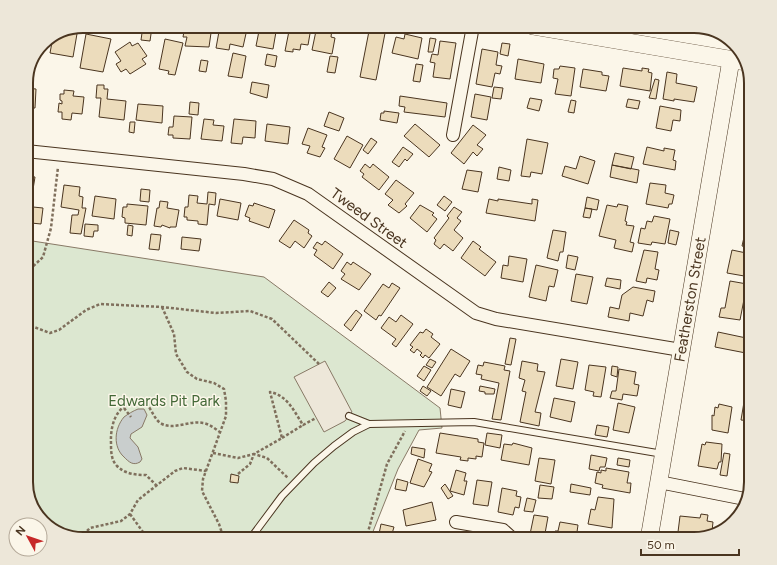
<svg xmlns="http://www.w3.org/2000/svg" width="777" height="565" font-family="Figtree,sans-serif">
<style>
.green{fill:#dce7d0;stroke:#887966}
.parking{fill:#ede7d9;stroke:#887966}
.water{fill:#c9cecd;stroke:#887966}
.building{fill:#ecdcbc;stroke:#4a3520}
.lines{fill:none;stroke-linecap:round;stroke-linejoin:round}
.lane-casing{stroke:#4a3520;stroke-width:8}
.street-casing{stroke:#4a3520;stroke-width:14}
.secondary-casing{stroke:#4a3520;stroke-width:18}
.path{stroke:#7f6f5c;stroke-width:2.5;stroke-dasharray:3 2;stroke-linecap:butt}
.lane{stroke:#fbf6e9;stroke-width:6}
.street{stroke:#fbf6e9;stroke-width:12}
.secondary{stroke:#fbf6e9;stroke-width:17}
.labels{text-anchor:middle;stroke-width:3;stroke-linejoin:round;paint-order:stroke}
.street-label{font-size:15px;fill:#4a3520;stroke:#fbf6e9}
.park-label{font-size:15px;fill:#436837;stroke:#fbf6e9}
.rim{fill:none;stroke:#4a3520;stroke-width:2}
</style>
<rect width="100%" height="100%" fill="#fbf6e9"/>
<!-- green -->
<path class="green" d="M 26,240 L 264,277 L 440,408 L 442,428 L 419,430 L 398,469 L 370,539 L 83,539 C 46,526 37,526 26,486 Z"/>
<!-- parking -->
<path class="parking" d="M 325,361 L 352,412 L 345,421 L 324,432 L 294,377 Z"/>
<!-- water -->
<path class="water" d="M 138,409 L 144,409 L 147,415 L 142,427 L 131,434 L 130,438 L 138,447 L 142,459 L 140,462 C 133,466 129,462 124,457 C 113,447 114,429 124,417 C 128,414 133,411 138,409 Z"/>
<!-- building -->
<path class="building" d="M 143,26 L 152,27 L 150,41 L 141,40 Z
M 157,26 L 179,26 L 178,30 Z
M 185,26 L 212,26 L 209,47 L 185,46 L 187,37 L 183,37 Z
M 220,26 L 247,29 L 243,47 L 230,44 L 229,50 L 216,48 Z
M 260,26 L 277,26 L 273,49 L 256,46 Z
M 290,26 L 311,28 L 308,45 L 301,44 L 300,50 L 293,49 L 293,52 L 285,51 Z
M 317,26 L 332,29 L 331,37 L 335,38 L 332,54 L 312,50 Z
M 370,26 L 386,28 L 376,80 L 360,77 Z
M 78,28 L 73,57 L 50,53 L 53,37 Z
M 86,34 L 111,39 L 103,72 L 80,68 Z
M 405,34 L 422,38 L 418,59 L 392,53 L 396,37 L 404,39 Z
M 430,38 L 436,39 L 433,52 L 428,52 Z
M 165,39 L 183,43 L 175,75 L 168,74 L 169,71 L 159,69 Z
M 440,41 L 456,43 L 450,79 L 433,77 L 435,63 L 430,62 L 432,54 L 438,55 Z
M 130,42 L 132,46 L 138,43 L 147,56 L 142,59 L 146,64 L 130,74 L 126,69 L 121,72 L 116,64 L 121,61 L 115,52 Z
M 502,43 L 510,44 L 508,56 L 500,54 Z
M 482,49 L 498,52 L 496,65 L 502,66 L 500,74 L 495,73 L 492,87 L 476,84 Z
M 233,53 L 246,56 L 242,78 L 228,76 Z
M 267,54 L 277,56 L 275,67 L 265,65 Z
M 330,56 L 338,57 L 335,73 L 327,72 Z
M 518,59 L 544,64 L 541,83 L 515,79 Z
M 201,60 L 208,61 L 206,72 L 199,71 Z
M 416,64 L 423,65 L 420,82 L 413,81 Z
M 560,66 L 575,68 L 571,96 L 555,94 L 558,79 L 553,78 L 554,69 L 559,69 Z
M 623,68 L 642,71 L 642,68 L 649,69 L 648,72 L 652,73 L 650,91 L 620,86 Z
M 583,69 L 602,72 L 602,75 L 609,76 L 606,91 L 580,87 Z
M 667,72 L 677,74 L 676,83 L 697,87 L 694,102 L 674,99 L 674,101 L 663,99 Z
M 655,79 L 659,80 L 656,99 L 649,98 Z
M 252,82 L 269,85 L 267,98 L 250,93 Z
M 97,85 L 104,85 L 104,89 L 108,89 L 107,99 L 126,101 L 124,120 L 99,117 L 101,98 L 96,98 Z
M 494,87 L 503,88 L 501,99 L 492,98 Z
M 26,88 L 36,89 L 35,108 L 33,108 L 33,115 L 31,114 L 29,122 L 26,121 Z
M 64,90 L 74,91 L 73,96 L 84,97 L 82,114 L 72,113 L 71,120 L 62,119 L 62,112 L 58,112 L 59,103 L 62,104 L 62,101 L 60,100 L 60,94 L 64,94 Z
M 475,94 L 491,97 L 487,120 L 471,117 Z
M 400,96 L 447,103 L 445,117 L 404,112 L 405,107 L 399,106 Z
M 530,98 L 542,100 L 539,111 L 527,108 Z
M 628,99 L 640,101 L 638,109 L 626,107 Z
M 571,100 L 576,101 L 574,113 L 568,112 Z
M 190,102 L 199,103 L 198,115 L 189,114 Z
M 138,104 L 163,106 L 162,123 L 136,120 Z
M 660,106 L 681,110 L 680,121 L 673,120 L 671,131 L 656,128 Z
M 384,111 L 399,113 L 397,123 L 380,120 L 381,113 L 384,113 Z
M 329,112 L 344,118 L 339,131 L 324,126 Z
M 174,116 L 192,117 L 190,139 L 173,138 L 173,135 L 168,135 L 169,127 L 173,127 Z
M 204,119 L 214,120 L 213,125 L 224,126 L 222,141 L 201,139 Z
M 234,119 L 256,121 L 255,138 L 243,137 L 242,144 L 231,143 Z
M 130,122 L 135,122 L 134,133 L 129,132 Z
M 267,124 L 290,127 L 288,144 L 265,141 Z
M 415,124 L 440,145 L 429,157 L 404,136 Z
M 473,125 L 486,135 L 477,145 L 483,149 L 477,156 L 473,152 L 464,164 L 451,153 Z
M 308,128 L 327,135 L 322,147 L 325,148 L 320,157 L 307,153 L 310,146 L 302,144 Z
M 751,132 L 751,147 L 748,146 Z
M 347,136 L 363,145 L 350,168 L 334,159 Z
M 371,138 L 377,142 L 368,154 L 363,150 Z
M 527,139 L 548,143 L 542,174 L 531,172 L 530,177 L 521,176 Z
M 403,147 L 413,154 L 407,161 L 405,159 L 399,167 L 392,162 Z
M 647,147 L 664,151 L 664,148 L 675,150 L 673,160 L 676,161 L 675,170 L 643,164 Z
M 615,153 L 634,157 L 631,169 L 612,165 Z
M 580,156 L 595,161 L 588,184 L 562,176 L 565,166 L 576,169 Z
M 365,164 L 370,168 L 373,164 L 389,177 L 379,190 L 362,177 L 364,174 L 360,171 Z
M 612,165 L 639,170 L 637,183 L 610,177 Z
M 746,166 L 751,167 L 751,176 L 744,175 Z
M 499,167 L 511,170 L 509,181 L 497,179 Z
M 467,170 L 482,172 L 478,192 L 462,189 Z
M 26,176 L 35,177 L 29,214 L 26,214 Z
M 396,180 L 414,193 L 405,204 L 407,206 L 399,213 L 388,205 L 393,200 L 385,194 Z
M 650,183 L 666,185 L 665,193 L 674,195 L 672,204 L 669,204 L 668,208 L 646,204 Z
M 64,185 L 80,187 L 79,196 L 83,197 L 82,208 L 86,208 L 81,234 L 70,233 L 72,215 L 78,215 L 79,210 L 61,207 Z
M 141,189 L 150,190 L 149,202 L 140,201 Z
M 208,192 L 216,193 L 215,205 L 209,204 L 207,225 L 198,224 L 198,221 L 187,220 L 187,217 L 184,217 L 185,207 L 188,207 L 189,195 L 198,196 L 197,203 L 207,204 Z
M 751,193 L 751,215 L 747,214 Z
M 95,196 L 116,199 L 114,219 L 92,216 Z
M 444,196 L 452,202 L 445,211 L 437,205 Z
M 587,197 L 599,200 L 597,210 L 585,208 Z
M 220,199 L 241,203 L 238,220 L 217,216 Z
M 489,199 L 498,201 L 498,199 L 532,204 L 532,199 L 538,200 L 535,221 L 486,213 Z
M 160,201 L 168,202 L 167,208 L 179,210 L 176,227 L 170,227 L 170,228 L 162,225 L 161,227 L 154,226 L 157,208 L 159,208 Z
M 254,203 L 275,210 L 269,228 L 249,221 L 250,218 L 245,216 L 249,205 L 253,206 Z
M 127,204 L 148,206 L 146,225 L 125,223 L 125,218 L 122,217 L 123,207 L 127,207 Z
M 618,204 L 628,206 L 625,221 L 627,222 L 626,225 L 634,226 L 630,242 L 634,243 L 632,252 L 614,248 L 616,240 L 599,236 L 607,205 L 617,207 Z
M 420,205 L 434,213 L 432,215 L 437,219 L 427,232 L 410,218 Z
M 33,207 L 43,208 L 41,224 L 31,223 Z
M 454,207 L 462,212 L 457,218 L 461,221 L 454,230 L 463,238 L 453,251 L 444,244 L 440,249 L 434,244 L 436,240 L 434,238 L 449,218 L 447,216 Z
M 585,208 L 592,209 L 590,218 L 583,217 Z
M 654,216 L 670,219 L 665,244 L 652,242 L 651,245 L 638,243 L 641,228 L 645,229 L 647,221 L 652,222 Z
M 294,220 L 309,230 L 308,233 L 312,236 L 304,248 L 295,241 L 290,248 L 279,241 Z
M 85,224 L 98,225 L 98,231 L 94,231 L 93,237 L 84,236 Z
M 747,224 L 751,225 L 751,248 L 742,246 Z
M 128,225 L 133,226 L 132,236 L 127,235 Z
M 553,230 L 566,232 L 563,252 L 560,252 L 558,261 L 547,258 Z
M 670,230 L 679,232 L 676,245 L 668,243 Z
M 151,234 L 161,235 L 159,250 L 149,249 Z
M 182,237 L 201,239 L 199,251 L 181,249 Z
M 325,241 L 343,254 L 333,269 L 314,255 L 317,250 L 313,248 L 317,242 L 322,245 Z
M 473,241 L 481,247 L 479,249 L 496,262 L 485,276 L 461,258 Z
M 644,250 L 658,252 L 655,269 L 659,270 L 657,280 L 647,278 L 646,283 L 636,281 Z
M 732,250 L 751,254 L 750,277 L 727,273 Z
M 568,255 L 578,257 L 575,270 L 566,268 Z
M 509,256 L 527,259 L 523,282 L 501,278 L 503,265 L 508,266 Z
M 347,262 L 351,265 L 353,262 L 371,274 L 359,290 L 341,279 L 345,274 L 341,271 Z
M 536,265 L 558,270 L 554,287 L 549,286 L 546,301 L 529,297 Z
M 576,274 L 593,277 L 587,304 L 571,301 Z
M 607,278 L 621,280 L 620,289 L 605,286 Z
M 730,281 L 747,284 L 740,320 L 719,317 L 721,308 L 725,308 Z
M 329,282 L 336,288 L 328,297 L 321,292 Z
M 392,283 L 400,288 L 381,316 L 379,315 L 376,320 L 364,311 L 383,284 L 389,288 Z
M 633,287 L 655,291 L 653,302 L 647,300 L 643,316 L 630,313 L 629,321 L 608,317 L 610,307 L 619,309 L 622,295 Z
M 356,310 L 362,315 L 351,331 L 344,325 Z
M 401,315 L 413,324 L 396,347 L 392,344 L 396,339 L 381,328 L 389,317 L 396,322 Z
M 426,329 L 433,334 L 431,337 L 440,344 L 429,358 L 425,355 L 423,358 L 420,355 L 422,353 L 417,349 L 414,353 L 410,350 L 413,347 L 410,345 L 420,332 L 423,333 Z
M 718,332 L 751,339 L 751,354 L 715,347 Z
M 510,338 L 516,339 L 511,365 L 505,364 Z
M 451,349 L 470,361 L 460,377 L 455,374 L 441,396 L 427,387 Z
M 751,355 L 751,373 L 748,372 Z
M 430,359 L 436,362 L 432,368 L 426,365 Z
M 561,359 L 578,362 L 573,389 L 556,386 Z
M 522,361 L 538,364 L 537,371 L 545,372 L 535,412 L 541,413 L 539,426 L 520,422 L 526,392 L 522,391 L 525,380 L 519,378 Z
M 484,362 L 505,366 L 504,370 L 510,371 L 501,420 L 492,419 L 499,383 L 481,379 L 482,375 L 476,374 L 478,365 L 483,366 Z
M 589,365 L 606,367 L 601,397 L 593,396 L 594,392 L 585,390 Z
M 424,366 L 431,370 L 424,381 L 417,376 Z
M 612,366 L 618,367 L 617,377 L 611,375 Z
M 619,369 L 636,372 L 634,384 L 639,385 L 637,396 L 623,394 L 622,400 L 610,398 L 612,391 L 616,391 Z
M 423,386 L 431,391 L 427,396 L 420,391 Z
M 480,386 L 495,389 L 494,394 L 485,394 L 485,392 L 479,391 Z
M 451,389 L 465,392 L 461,408 L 448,405 Z
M 554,398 L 575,402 L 571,422 L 550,417 Z
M 744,402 L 751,403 L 751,421 L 741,420 Z
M 618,403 L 635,407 L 629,433 L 613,430 Z
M 719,404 L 732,407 L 728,433 L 712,430 L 712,415 L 714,416 L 715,407 L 718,408 Z
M 597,425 L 609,427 L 607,437 L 595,435 Z
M 440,433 L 478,439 L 478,442 L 484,443 L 482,457 L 476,456 L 476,459 L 468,458 L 468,461 L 460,460 L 461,457 L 436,453 Z
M 487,433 L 502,435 L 500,448 L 485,445 Z
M 706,442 L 722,444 L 721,462 L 719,462 L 717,469 L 698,466 L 702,444 L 705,445 Z
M 513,443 L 532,448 L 529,465 L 501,460 L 504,444 L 512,445 Z
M 412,447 L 425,449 L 424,458 L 411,454 Z
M 724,453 L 730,454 L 727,476 L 720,475 Z
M 591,455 L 607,458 L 605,467 L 600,467 L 599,471 L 589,469 Z
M 539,458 L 555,460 L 551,484 L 535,481 Z
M 618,458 L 630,460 L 629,467 L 617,465 Z
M 418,459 L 432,464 L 429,471 L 432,472 L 424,487 L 410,483 Z
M 606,468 L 629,472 L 627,483 L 631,483 L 630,493 L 602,488 L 603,485 L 595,483 L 597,472 L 601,473 L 601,470 L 606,471 Z
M 456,470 L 466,473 L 464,481 L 467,481 L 464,495 L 450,491 Z
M 231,474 L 239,476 L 238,483 L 230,482 Z
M 397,479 L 408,482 L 406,491 L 395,489 Z
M 477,480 L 492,482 L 488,506 L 473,504 Z
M 445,484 L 453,496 L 448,499 L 441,488 Z
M 571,484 L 591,488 L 590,495 L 570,492 Z
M 540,485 L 554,487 L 552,499 L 538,498 Z
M 502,488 L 517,491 L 516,496 L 521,497 L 519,508 L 515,507 L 513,515 L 498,512 Z
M 598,497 L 614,499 L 612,528 L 588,524 L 591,509 L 595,510 Z
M 527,498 L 536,500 L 533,512 L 524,511 Z
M 432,502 L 436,520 L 406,526 L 403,510 Z
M 701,514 L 708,515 L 707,521 L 713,522 L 712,531 L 708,531 L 708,535 L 705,534 L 705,537 L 686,539 L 687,533 L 678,532 L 680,516 L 700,518 Z
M 534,515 L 548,517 L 544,539 L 529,539 Z
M 560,522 L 578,525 L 576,539 L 554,537 L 555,531 L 558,531 Z
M 381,524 L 394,527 L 391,537 L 379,534 Z
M 406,535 L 418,539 L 405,539 Z"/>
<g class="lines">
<defs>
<path id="lane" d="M 349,416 L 369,424
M 250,539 L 282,496 L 314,463 L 334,446 L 353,432 L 369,424 L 474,422 L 663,454"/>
<path id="street" d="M 453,135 L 473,26
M 26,151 L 244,174 L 273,179 L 308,194 L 476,313 L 496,319 L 681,350
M 659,482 L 745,499
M 456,522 L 503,530 L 513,539"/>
<g id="secondary">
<path d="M 533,26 L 746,62"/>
<path id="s1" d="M 649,539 L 731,60"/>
</g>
</defs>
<!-- lane casing -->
<use href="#lane" class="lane-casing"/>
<!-- street casing -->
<use href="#street" class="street-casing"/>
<!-- secondary casing -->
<use href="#secondary" class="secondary-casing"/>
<!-- path -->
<path class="path" d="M 26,273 L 43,257 L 51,228 L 58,167
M 162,307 L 174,334 L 176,354 L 187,372 L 197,379 L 214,383 L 224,389 L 226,401 L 226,416 L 203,479 L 202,491 L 219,524 L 224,539
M 26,324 L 50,333 L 59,330 L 86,310 L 100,304 L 162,307 L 216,313 L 250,311 L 272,319 L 319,364
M 124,408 L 131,417
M 282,438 L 303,425
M 213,453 L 238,458 L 254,454 L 282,438 L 270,392 C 287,395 294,411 303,425 L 316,418
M 238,474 L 250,464 L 254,454 L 267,458 L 288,478
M 157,486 L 146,475 C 136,475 125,474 117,466 C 111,460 111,451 111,443 C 110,421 119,399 145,402 C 152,409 154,420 162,424 C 175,430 190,420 203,423 C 210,424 215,429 220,432
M 130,514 L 148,539
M 80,538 L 90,528 L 121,521 L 130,514 L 138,500 L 175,471 L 183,468 L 206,471
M 366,539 L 387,464 L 405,431"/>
<!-- lane -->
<use href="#lane" class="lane"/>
<!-- street -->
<use href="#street" class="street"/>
<!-- secondary -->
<use href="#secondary" class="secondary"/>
</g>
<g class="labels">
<!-- street labels -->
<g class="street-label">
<text transform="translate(369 218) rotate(36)" y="5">Tweed Street</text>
<text dy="5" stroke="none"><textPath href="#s1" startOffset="243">Featherston Street</textPath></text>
</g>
<!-- park labels -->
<g class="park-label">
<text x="164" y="406">Edwards Pit Park</text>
</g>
</g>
<!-- crop -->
<path d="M0 0H777V565H0ZM83 33H694A50 50 0 0 1 744 83V482A50 50 0 0 1 694 532H83A50 50 0 0 1 33 482V83A50 50 0 0 1 83 33Z" fill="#ede7d9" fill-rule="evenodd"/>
<path class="rim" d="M83 33H694A50 50 0 0 1 744 83V482A50 50 0 0 1 694 532H83A50 50 0 0 1 33 482V83A50 50 0 0 1 83 33Z"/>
<!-- north arrow -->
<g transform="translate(28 537) rotate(310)"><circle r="19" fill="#fbf6e9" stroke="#b4a999"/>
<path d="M0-3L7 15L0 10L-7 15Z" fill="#c62828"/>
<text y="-6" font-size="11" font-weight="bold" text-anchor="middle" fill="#4a3520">N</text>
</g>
<!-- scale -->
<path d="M641 549v6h98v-6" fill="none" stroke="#4a3520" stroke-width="2"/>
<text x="647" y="549" font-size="12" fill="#4a3520" stroke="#fbf6e9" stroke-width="3" paint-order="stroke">50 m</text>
</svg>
